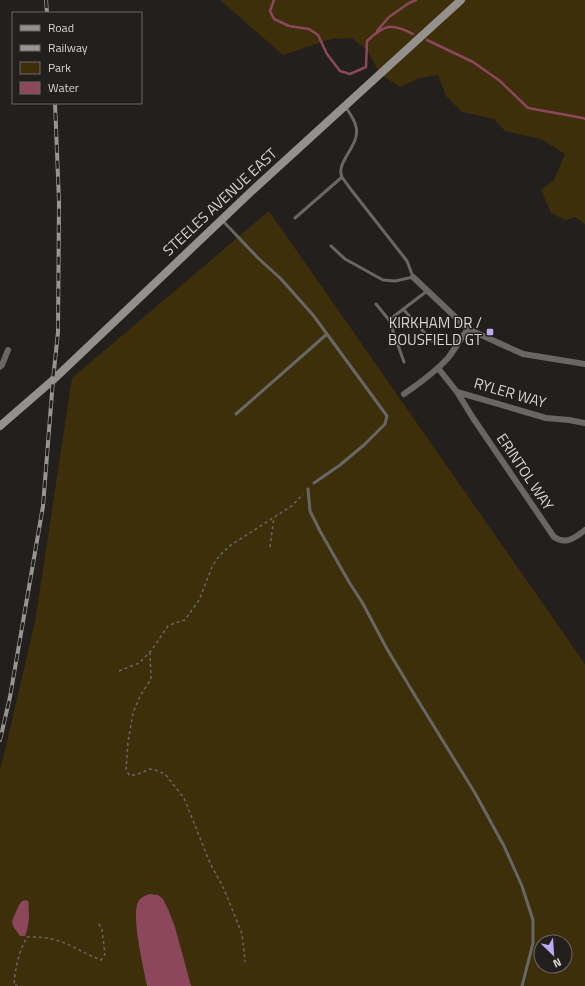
<svg xmlns="http://www.w3.org/2000/svg" width="585" height="986" font-family="'Titillium Web',sans-serif">
<style>
.green{fill:#3d2f0a;fill-rule:evenodd}
.water{fill:#8c475d}
.lines{fill:none;stroke-linecap:round;stroke-linejoin:round}
.stream{stroke:#8c475d;stroke-width:2.5}
.path{stroke:#6a6665;stroke-width:1.5;stroke-dasharray:3 3;stroke-linecap:butt}
.service{stroke:#696765;stroke-width:3}
.minor{stroke:#696765;stroke-width:6}
.secondary{stroke:#93908d;stroke-width:8}
.rail-casing{stroke:#979492;stroke-width:4}
.rail{stroke:#231f1d;stroke-width:2.5;stroke-dasharray:8;stroke-linecap:butt}
.poi-dot{fill:#bea9f5;stroke:#231f1d;stroke-width:1.5}
.labels{text-anchor:middle;stroke-width:3;stroke-linejoin:round;paint-order:stroke}
.street-label{font-size:15px;fill:#d6d3d2;stroke:#231f1d}
.poi-label{font-size:15px;fill:#d6d3d2;stroke:#231f1d;text-anchor:end}
</style>
<rect width="100%" height="100%" fill="#231f1d"/>
<!-- green -->
<path class="green" d="M 220,0 L 585,0 L 585,224 L 575,217 L 565,220 L 551,213 L 541,190 L 554,180 L 565,154 L 541,139 L 505,131 L 494,119 L 462,112 L 446,96 L 438,75 L 420,78 L 400,87 L 380,74 L 367,50 L 352,38 L 331,39 L 283,55 Z
M 269,211 L 585,664 L 585,986 L 0,986 L 0,771 L 35,622 L 72,378 ZM 541,942 L 565,942 L 565,966 L 541,966 Z"/>
<!-- water -->
<path class="water" d="M 151,894 L 158,895 L 163,899 L 168,909 L 175,927 L 191,986 L 147,986 C 144,969 131,917 138,902 C 141,897 145,895 151,894 Z
M 27,900 L 29,903 C 28,907 29,910 29,913 C 29,921 28,929 25,936 L 20,936 L 13,926 L 12,921 L 19,905 L 22,901 Z"/>
<g class="lines">
<!-- stream -->
<path class="stream" d="M 274,0 L 270,11 L 274,19 L 289,26 L 309,29 L 318,35 L 327,54 L 340,71 L 350,74 L 366,67 L 367,41 C 385,24 391,23 413,34
M 377,31 L 389,17 L 409,3 L 416,0
M 427,40 L 473,62 L 500,81 L 528,108 L 583,118 L 585,119"/>
<!-- path -->
<path class="path" d="M 270,547 L 274,517
M 150,652 L 151,679 L 140,696 L 133,713 L 128,742 L 126,769 L 129,775 L 136,775 L 150,769 L 155,770 L 165,774 L 184,798 L 210,863 L 224,889 L 242,934 L 245,962
M 119,671 L 139,663 L 151,651 L 168,626 L 175,623 L 185,620 L 199,600 L 213,565 L 220,555 L 231,545 L 293,505 L 303,494
M 18,986 L 14,985 C 15,969 19,951 27,937 C 36,937 44,937 52,939 C 70,943 84,954 101,960 L 105,954 L 102,930 L 98,922"/>
<!-- service -->
<path class="service" d="M 295,218 L 342,177
M 222,220 L 258,258 L 281,279 L 313,315 L 387,416 L 385,424 L 364,445 L 340,465 L 314,483
M 331,246 L 345,259 L 383,280 L 395,281 L 413,277 L 407,261 L 349,187 C 347,184 344,180 342,177 C 335,162 361,145 356,127 C 355,120 349,113 346,107
M 376,304 L 389,320
M 403,309 L 432,341
M 404,362 L 389,320 L 427,291
M 236,414 L 327,334
M 308,489 L 310,511 L 320,531 L 349,582 L 362,602 L 387,649 L 414,694 L 475,793 L 504,846 L 522,886 L 533,920 L 533,943 L 522,986"/>
<!-- minor -->
<path class="minor" d="M 413,277 L 468,329 L 523,354 L 585,364
M 0,367 L 2,365 L 8,350
M 438,368 L 457,392 L 546,418 L 569,420 L 585,423
M 457,392 L 473,418 L 554,537 C 566,545 575,538 585,530
M 404,394 C 420,383 435,372 448,358 C 455,349 461,338 468,329"/>
<!-- secondary -->
<path class="secondary" d="M 0,426 L 53,380 L 254,189 L 461,0"/>
<defs>
<path id="rail" d="M 46,0 L 47,13
M 0,740 L 10,697 L 43,506 L 53,380 L 58,332 L 59,202 L 55,103"/>
</defs>
<!-- rail casing -->
<use href="#rail" class="rail-casing"/>
<!-- rail -->
<use href="#rail" class="rail"/>
</g>
<!-- markers -->
<rect class="poi-dot" x="486" y="328" width="8" height="8" rx="2"/>
<g class="labels">
<!-- street labels -->
<g class="street-label">
<text transform="translate(220 202) rotate(-43)" y="5">STEELES AVENUE EAST</text>
<text transform="translate(510 393) rotate(16)" y="5">RYLER WAY</text>
<text transform="translate(525 472) rotate(56)" y="5">ERINTOL WAY</text>
</g>
<!-- poi labels -->
<g class="poi-label">
<text x="482" y="328">KIRKHAM DR /<tspan x="482" dy="17">BOUSFIELD GT</tspan></text>
</g>
</g>
<!-- legend -->
<rect x="12" y="12" width="130" height="92" fill="#231f1d" stroke="#6b6765"/>
<rect x="20" y="25" width="20" height="6" fill="#93908d" stroke="#6b6765"/>
<text x="48" y="32" font-size="12" fill="#d6d3d2">Road</text>
<rect x="20" y="45" width="20" height="6" fill="#979492" stroke="#6b6765"/>
<text x="48" y="52" font-size="12" fill="#d6d3d2">Railway</text>
<rect x="20" y="62" width="20" height="12" fill="#3d2f0a" stroke="#6b6765"/>
<text x="48" y="72" font-size="12" fill="#d6d3d2">Park</text>
<rect x="20" y="82" width="20" height="12" fill="#8c475d" stroke="#6b6765"/>
<text x="48" y="92" font-size="12" fill="#d6d3d2">Water</text>
<!-- north arrow -->
<g transform="translate(553 954) rotate(155)"><circle r="19" fill="#231f1d" stroke="#6b6765"/>
<path d="M0-3L7 15L0 10L-7 15Z" fill="#bea9f5"/>
<text y="-6" font-size="11" font-weight="bold" text-anchor="middle" fill="#d6d3d2">N</text>
</g>
</svg>
